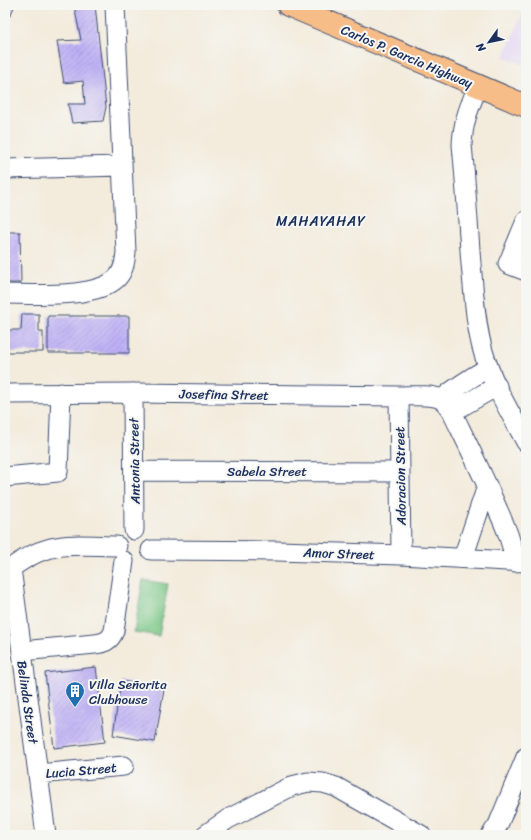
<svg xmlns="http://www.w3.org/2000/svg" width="531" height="840" font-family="Sriracha,sans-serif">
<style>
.built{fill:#e2d4f3}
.garden{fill:#7ac685;stroke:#4a7a72}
.building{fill:url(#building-hatch)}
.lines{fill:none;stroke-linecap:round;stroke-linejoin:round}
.minor-casing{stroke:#3b4b71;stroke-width:21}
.highway-casing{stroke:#3b4b71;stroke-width:24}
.minor{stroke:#fff;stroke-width:19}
.highway{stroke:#f7bd88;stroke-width:22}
.labels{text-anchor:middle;stroke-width:4;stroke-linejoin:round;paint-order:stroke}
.street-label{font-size:13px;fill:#1b2f5e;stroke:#f6f6f2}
.poi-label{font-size:13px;fill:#1b2f5e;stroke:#f6f6f2;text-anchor:start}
.neighbourhood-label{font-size:14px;letter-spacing:1px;fill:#1b2f5e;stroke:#f6f6f2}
</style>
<defs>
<pattern id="building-hatch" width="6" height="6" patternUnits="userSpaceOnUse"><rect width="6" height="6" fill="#beb0f6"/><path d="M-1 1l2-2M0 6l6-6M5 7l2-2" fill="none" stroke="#9a90ca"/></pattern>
</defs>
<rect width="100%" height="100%" fill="#f6f6f2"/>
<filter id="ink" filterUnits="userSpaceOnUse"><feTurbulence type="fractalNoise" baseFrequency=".025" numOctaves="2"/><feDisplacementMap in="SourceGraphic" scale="8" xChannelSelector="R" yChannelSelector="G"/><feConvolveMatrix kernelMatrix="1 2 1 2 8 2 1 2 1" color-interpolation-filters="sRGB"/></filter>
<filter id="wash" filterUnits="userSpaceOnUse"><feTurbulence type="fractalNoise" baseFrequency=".012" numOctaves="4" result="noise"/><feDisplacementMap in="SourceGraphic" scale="16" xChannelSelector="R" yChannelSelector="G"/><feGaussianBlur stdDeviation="0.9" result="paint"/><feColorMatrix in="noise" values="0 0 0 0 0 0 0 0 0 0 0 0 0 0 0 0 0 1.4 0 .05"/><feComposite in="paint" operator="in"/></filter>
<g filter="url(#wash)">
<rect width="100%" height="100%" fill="#f3ebdb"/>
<!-- built -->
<path class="built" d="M 526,5 L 526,66 L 504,57 Z"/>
<!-- garden -->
<path class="garden" d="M 143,580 L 168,584 L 159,636 L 134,632 Z"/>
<g id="blocks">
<!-- building -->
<path class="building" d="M 5,5 L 15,5 L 10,16 L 5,14 Z
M 74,5 L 95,5 L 106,107 L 103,121 L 72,123 L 68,104 L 85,104 L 83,81 L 64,83 L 57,41 L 81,40 Z
M 5,232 L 20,232 L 21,283 L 5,283 Z
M 22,314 L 39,314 L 39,332 L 43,332 L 43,352 L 5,352 L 5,330 L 21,330 Z
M 48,316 L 129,316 L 129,353 L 48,353 Z
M 96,667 L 105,742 L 54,748 L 45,673 Z
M 121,681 L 164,689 L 155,742 L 113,735 Z"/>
</g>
</g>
<g filter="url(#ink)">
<use href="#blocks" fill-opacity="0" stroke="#3b4b71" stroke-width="1"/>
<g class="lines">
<defs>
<path id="minor" d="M 478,86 C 469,108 463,121 462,145 C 466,185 468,224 471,264 C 474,293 475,323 483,351 C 492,383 510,412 526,442
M 5,169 L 122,166
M 526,221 L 508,264 L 526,271
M 5,294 C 34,294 96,299 117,278 C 124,271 125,261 126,252 L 115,5
M 133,393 L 134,530
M 5,394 L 133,393 L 399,396 C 411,396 431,394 441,399 C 446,402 449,407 452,412 C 466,441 481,471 494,501 C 503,522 512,539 515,562
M 399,396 L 401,555
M 442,399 C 456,387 472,377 488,368
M 452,412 L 497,386
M 134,471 L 400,472
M 5,477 L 58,472 L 61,393
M 151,550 L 278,551 L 401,555 L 526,562
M 463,558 L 487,486
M 11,568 L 46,835
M 5,573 C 18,562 35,552 51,548 C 70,543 97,546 117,546
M 22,651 L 95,644 C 104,643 110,641 114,631 L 124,561
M 38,774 L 124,766
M 205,835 L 228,819 L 292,786 L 308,782 L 323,783 L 336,787 L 421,835
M 491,835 L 498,825 L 526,757"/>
<path id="highway" d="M 288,5 L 526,106"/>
</defs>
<!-- minor casing -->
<use href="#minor" class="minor-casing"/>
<!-- highway casing -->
<use href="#highway" class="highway-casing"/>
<!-- minor -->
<use href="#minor" class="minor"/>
<!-- highway -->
<use href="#highway" class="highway"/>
</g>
</g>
<!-- icons -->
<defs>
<symbol id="building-pin" viewBox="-11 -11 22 30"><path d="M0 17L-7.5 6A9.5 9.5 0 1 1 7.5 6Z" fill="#1f6fb2" stroke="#f6f6f2"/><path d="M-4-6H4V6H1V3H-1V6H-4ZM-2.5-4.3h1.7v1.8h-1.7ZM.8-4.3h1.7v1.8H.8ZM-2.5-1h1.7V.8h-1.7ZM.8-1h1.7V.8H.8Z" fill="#fff"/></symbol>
</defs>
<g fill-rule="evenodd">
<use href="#building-pin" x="64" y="680" width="22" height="30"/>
</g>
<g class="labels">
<!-- street labels -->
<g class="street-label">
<text transform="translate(407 56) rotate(23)" y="5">Carlos P. Garcia Highway</text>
<text transform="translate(224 394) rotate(1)" y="5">Josefina Street</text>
<text transform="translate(134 461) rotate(-91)" y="5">Antonia Street</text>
<text x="267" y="476">Sabela Street</text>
<text transform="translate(400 476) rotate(-91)" y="5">Adoracion Street</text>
<text transform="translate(339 553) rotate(2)" y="5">Amor Street</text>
<text transform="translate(28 702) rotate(82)" y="5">Belinda Street</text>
<text transform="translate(81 770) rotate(-5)" y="5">Lucia Street</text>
</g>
<!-- poi labels -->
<g class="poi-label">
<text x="89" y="689">Villa Señorita<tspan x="89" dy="15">Clubhouse</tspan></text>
</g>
<!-- neighbourhood labels -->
<g class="neighbourhood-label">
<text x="321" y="226">MAHAYAHAY</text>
</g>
</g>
<!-- margin -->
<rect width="531" height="840" fill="none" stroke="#f6f6f2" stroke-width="20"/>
<!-- north arrow -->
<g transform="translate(489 42) rotate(237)" stroke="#f6f6f2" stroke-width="3" paint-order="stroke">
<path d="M0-3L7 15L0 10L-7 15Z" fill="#1b2f5e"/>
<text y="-6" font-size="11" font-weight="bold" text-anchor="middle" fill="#1b2f5e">N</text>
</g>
</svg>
